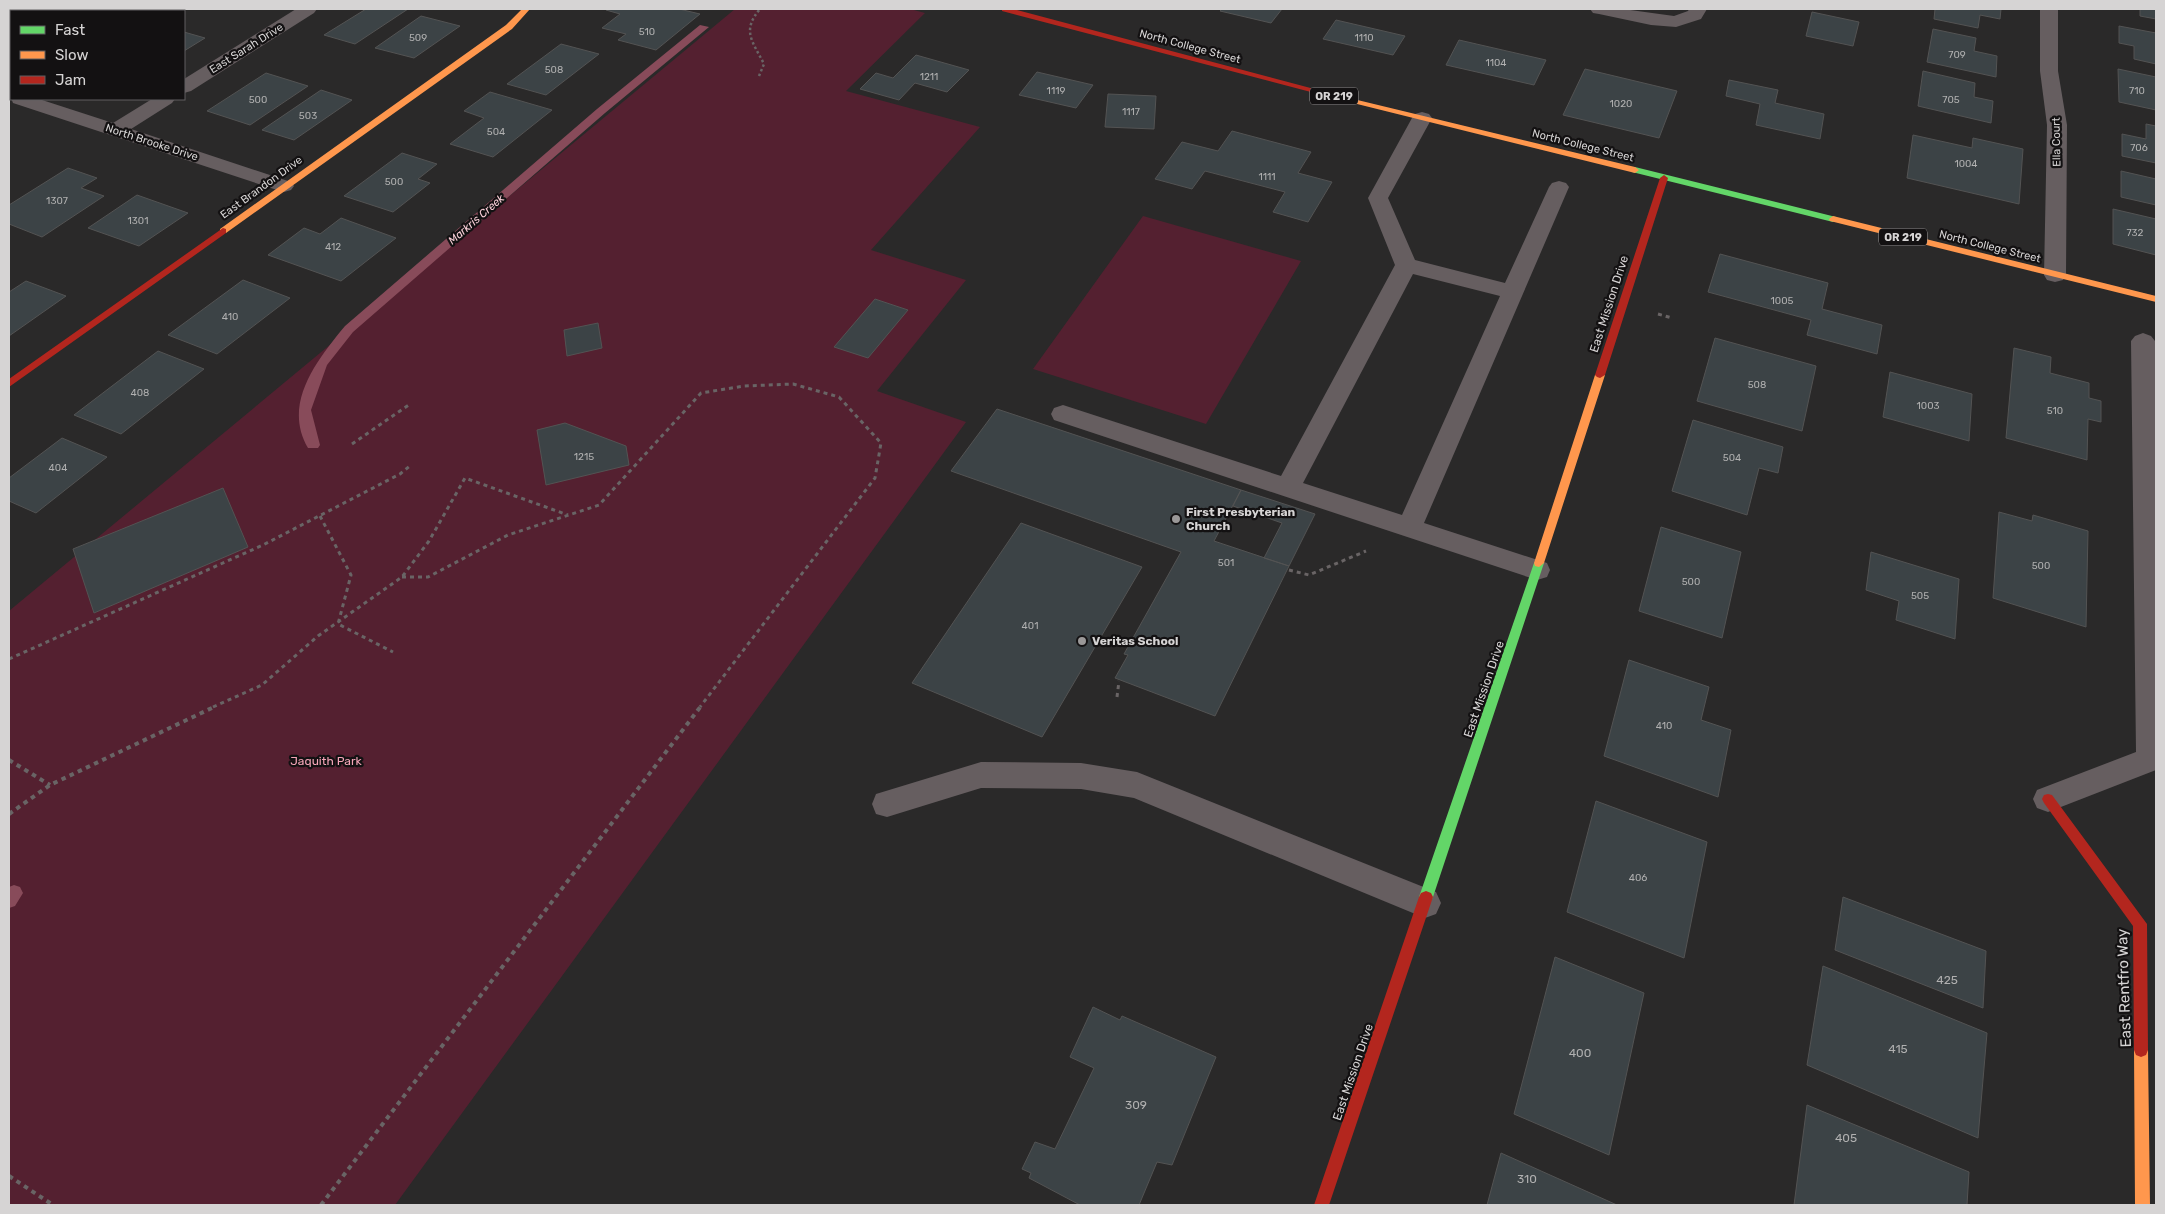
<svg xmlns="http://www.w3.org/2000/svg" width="2165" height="1214" font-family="Rubik,sans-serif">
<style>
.green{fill:#542030}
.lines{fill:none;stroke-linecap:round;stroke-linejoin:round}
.stream{fill:#884b5a;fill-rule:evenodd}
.building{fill:#3c4346;stroke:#535353}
.path-far2{stroke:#696465;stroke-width:2.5;stroke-dasharray:2.5 2.5;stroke-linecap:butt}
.path-far1{stroke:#696465;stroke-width:3;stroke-dasharray:4 4;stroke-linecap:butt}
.path{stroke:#696465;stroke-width:4;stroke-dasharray:4.5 4.5;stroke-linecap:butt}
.lane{fill:#665e60;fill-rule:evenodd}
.street{fill:#665e60;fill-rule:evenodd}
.fast{fill:#63d668;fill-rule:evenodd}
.slow{fill:#ff974d;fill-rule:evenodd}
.jam{fill:#b3261e;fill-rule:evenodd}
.poi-dot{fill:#9a9898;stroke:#131112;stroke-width:2}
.labels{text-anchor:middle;stroke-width:4.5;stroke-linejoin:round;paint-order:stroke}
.number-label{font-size:10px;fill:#b0b0b0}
.far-street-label{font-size:11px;fill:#d6d4d4;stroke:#131112}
.shield{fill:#131112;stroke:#9c9a9a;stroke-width:1}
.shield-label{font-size:11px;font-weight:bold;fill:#d6d4d4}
.far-water-label{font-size:11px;font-style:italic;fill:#fbd0d9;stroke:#131112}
.street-label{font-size:12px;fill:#d6d4d4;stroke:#131112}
.poi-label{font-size:12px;font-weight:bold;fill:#d6d4d4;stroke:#131112;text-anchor:start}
.park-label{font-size:12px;fill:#f5a5b8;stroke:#131112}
.near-number-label{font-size:12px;fill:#b0b0b0}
.near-street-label{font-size:15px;fill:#d6d4d4;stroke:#131112}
</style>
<rect width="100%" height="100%" fill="#2a2929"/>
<!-- green -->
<path class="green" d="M 735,9 L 910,9 L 925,13 L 846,91 L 980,127 L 871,250 L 966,280 L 877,391 L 966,422 L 395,1205 L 9,1205 L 9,611 Z
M 1143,216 L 1301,261 L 1206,424 L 1033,369 Z"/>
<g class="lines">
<!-- stream -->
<path class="stream" d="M 700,25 L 709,27 L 605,113 L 353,332 L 327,365 L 311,410 L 320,445 L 318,448 L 308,448 C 282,404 317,360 345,326 L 597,109 Z
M 14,885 L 20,887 L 23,893 L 15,906 L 9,908 L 9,887 Z"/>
</g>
<!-- building -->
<path class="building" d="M 366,9 L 408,9 L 355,44 L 324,35 Z
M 607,9 L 679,9 L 700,14 L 656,50 L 618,40 L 626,34 L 602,28 L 620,14 L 606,10 Z
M 1222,9 L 1282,9 L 1271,23 L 1220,11 Z
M 1935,9 L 2001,9 L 2000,19 L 1980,15 L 1978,28 L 1934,19 Z
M 2140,9 L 2156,9 L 2156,19 L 2140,16 Z
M 1812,12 L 1859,22 L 1853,46 L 1806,36 Z
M 421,16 L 460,26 L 414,58 L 375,48 Z
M 1336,20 L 1405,36 L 1393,55 L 1323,39 Z
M 2119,26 L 2156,33 L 2156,64 L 2134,59 L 2134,46 L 2119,43 Z
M 1933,29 L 1976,38 L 1974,51 L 1997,56 L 1996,77 L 1927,62 Z
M 184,32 L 205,38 L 184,51 Z
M 1459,40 L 1546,60 L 1534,85 L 1446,65 Z
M 561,44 L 599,54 L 546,95 L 507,84 Z
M 916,55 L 969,70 L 947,92 L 915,83 L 899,100 L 860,89 L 876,73 L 893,78 Z
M 1585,69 L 1677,91 L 1659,138 L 1563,115 Z
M 2118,69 L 2156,77 L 2156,110 L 2119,102 Z
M 1923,71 L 1975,83 L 1974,97 L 1993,101 L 1991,123 L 1918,106 Z
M 1037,72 L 1093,85 L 1076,108 L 1019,95 Z
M 266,73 L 308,86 L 250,125 L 207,111 Z
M 1729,80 L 1778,90 L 1775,103 L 1824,114 L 1820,139 L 1756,125 L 1760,104 L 1726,96 Z
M 321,90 L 352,100 L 294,140 L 262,130 Z
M 490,92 L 552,110 L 493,157 L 450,144 L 484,118 L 464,111 Z
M 1108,94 L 1156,96 L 1154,129 L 1105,127 Z
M 2146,124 L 2156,126 L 2156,163 L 2122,156 L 2122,134 L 2146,139 Z
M 1232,131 L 1311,152 L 1298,173 L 1332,182 L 1308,222 L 1273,212 L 1285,192 L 1205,171 L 1192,189 L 1155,179 L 1182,142 L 1218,151 Z
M 1913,135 L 1972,148 L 1973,138 L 2023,149 L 2019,204 L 1907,178 Z
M 402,153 L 437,164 L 418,179 L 430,183 L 393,212 L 344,196 Z
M 68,168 L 97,178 L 81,188 L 104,196 L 42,237 L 9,224 L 9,205 Z
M 2121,171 L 2156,179 L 2156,205 L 2121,197 Z
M 137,195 L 188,213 L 139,246 L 88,228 Z
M 2113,209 L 2156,219 L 2156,255 L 2113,244 Z
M 341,218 L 396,238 L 341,281 L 268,255 L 304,228 L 320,234 Z
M 1720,254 L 1828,283 L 1822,309 L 1882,325 L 1877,354 L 1807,335 L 1811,320 L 1708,292 Z
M 243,280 L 290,298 L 217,354 L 168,335 Z
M 26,281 L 66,296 L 9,336 L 9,292 Z
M 875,299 L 908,310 L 868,358 L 834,347 Z
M 598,323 L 602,348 L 567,356 L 564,330 Z
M 1715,338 L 1816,366 L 1802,431 L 1697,401 Z
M 2014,348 L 2051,357 L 2050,373 L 2089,383 L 2089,398 L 2101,401 L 2101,422 L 2088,419 L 2087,460 L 2006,438 Z
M 158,351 L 204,369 L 121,434 L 74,415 Z
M 1890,372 L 1972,394 L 1969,441 L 1883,417 Z
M 997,409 L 1241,490 L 1214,541 L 1289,566 L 1215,716 L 1115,678 L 1128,655 L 1124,654 L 1181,552 L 951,471 Z
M 1693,420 L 1783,447 L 1778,473 L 1759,468 L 1747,515 L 1672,491 Z
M 565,423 L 626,446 L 629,465 L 546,485 L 537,430 Z
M 62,438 L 107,457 L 36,513 L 9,501 L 9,478 Z
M 223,488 L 248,547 L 94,613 L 73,549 Z
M 1241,490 L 1315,514 L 1289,566 L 1264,558 L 1282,523 L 1233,506 Z
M 1999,512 L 2032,521 L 2033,515 L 2088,531 L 2086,627 L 1993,598 Z
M 1021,523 L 1142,567 L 1042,737 L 912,683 Z
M 1661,527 L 1741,552 L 1722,638 L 1639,611 Z
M 1871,552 L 1959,579 L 1955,639 L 1896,620 L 1899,601 L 1866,590 Z
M 1629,660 L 1709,687 L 1701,720 L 1731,730 L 1718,797 L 1604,756 Z
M 1596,801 L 1707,842 L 1684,958 L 1567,912 Z
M 1843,897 L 1986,951 L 1983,1008 L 1835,950 Z
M 1555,957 L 1644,993 L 1609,1155 L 1514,1114 Z
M 1823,966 L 1987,1033 L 1978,1138 L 1807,1065 Z
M 1093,1007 L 1120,1020 L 1122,1016 L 1216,1057 L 1172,1165 L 1157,1162 L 1139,1205 L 1080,1205 L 1029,1178 L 1031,1173 L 1022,1169 L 1035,1142 L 1055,1149 L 1094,1068 L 1070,1057 Z
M 1807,1105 L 1969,1172 L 1967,1205 L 1794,1205 Z
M 1501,1153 L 1617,1205 L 1487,1205 Z"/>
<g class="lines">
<!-- path-far2 -->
<path class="path-far2" d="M 759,76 L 764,64 C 753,42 741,31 760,9"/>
<!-- path-far1 -->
<path class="path-far1" d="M 1658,314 L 1672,318
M 352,444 L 410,404
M 320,516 L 351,575 L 338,624 L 393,652
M 1289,570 L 1309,575 L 1366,551
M 402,577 L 428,577 L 508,535 L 599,505 L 701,393 L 744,386 L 793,384 L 839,397 L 881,443 L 875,478 L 700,707
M 9,659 L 263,545 L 400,474 L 411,465
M 1117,697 L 1119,681
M 213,707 L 262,685 L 318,636 L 402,577 L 429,541 L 465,478 L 568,515"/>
<!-- path -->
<path class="path" d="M 9,760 L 50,785
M 9,814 L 50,785 L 216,706
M 9,1176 L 53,1205
M 321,1205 L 701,706"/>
<!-- lane -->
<path class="lane" d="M 1590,9 L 1623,9 L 1674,16 L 1688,11 L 1689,9 L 1707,9 L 1701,19 L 1676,27 L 1651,25 L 1599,14 L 1593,13 Z
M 1422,112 L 1429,114 L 1432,118 L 1388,198 L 1415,260 L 1505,283 L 1549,187 L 1552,183 L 1559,181 L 1566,183 L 1569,187 L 1424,523 L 1547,563 L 1550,570 L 1547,577 L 1537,580 L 1054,420 L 1051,414 L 1054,408 L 1063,405 L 1281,476 L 1395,265 L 1368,198 L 1412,118 L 1415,114 ZM 1413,274 L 1500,296 L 1402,515 L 1303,483 Z
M 2143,333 L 2151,336 L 2155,341 L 2156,770 L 2048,812 L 2037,808 L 2033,799 L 2037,790 L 2136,752 L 2131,341 L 2135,336 Z
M 981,762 L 1081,763 L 1137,772 L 1436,892 L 1441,903 L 1436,914 L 1425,918 L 1134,798 L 1081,789 L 981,788 L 887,817 L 876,814 L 872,804 L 876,794 Z"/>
<!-- street -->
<path class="street" d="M 296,9 L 317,9 L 314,13 L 191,91 L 184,93 L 184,79 Z
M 2040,9 L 2058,9 L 2058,71 L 2067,125 L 2066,275 L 2063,280 L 2055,282 L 2047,280 L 2044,275 L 2047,125 L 2040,71 Z
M 11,98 L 39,99 L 113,123 L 152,99 L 175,99 L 172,103 L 131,129 L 291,182 L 294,186 L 291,190 L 284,192 L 277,190 L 13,103 Z"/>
<!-- fast -->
<path class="fast" d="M 1635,167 L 1836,217 L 1837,219 L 1833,222 L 1632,172 L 1631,170 Z
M 1539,559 L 1544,563 L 1433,897 L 1431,901 L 1426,903 L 1421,901 L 1419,897 L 1534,563 Z"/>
<!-- slow -->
<path class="slow" d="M 522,9 L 530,9 L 512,29 L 226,233 L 220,233 L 220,229 L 506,25 Z
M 1345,97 L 1635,167 L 1639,170 L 1635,173 L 1345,101 Z
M 1833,216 L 2156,296 L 2156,302 L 1830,221 L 1829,219 Z
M 1600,372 L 1605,375 L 1544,563 L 1539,567 L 1535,566 L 1534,563 L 1595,375 Z
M 2141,1043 L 2146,1045 L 2148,1050 L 2150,1205 L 2135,1205 L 2134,1050 L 2136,1045 Z"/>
<!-- jam -->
<path class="jam" d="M 1002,9 L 1013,9 L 1352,99 L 1345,101 L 1002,11 Z
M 1664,175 L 1668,178 L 1605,375 L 1600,378 L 1597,377 L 1595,375 L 1660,178 Z
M 223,228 L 226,229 L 226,233 L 9,387 L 9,379 Z
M 2048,794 L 2052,795 L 2147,924 L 2148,1050 L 2146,1055 L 2141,1057 L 2136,1055 L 2134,1050 L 2133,926 L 2044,803 L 2042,799 L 2044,795 Z
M 1426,891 L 1431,893 L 1433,897 L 1329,1205 L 1314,1205 L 1419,897 L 1421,893 Z"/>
</g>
<!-- markers -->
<g class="poi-dot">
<circle cx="1176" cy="519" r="5"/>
<circle cx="1082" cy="641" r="5"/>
</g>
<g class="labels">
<!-- number labels -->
<g class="number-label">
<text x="647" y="35">510</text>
<text x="418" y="41">509</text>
<text x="1364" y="41">1110</text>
<text x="1957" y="58">709</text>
<text x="1496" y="66">1104</text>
<text x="554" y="73">508</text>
<text x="929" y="80">1211</text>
<text x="1056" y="94">1119</text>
<text x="2137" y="94">710</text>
<text x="258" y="103">500</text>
<text x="1951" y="103">705</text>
<text x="1621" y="107">1020</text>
<text x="1131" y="115">1117</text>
<text x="308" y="119">503</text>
<text x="496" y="135">504</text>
<text x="2139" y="151">706</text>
<text x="1966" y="167">1004</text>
<text x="1267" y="180">1111</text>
<text x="394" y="185">500</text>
<text x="57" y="204">1307</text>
<text x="138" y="224">1301</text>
<text x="2135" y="236">732</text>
<text x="333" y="250">412</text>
<text x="1782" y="304">1005</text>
<text x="230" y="320">410</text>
<text x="1757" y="388">508</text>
<text x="140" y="396">408</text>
<text x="1928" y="409">1003</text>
<text x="2055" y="414">510</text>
<text x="584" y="460">1215</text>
<text x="1732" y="461">504</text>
<text x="58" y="471">404</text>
<text x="1226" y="566">501</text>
<text x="2041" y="569">500</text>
<text x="1691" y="585">500</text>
<text x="1920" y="599">505</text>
<text x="1030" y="629">401</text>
<text x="1664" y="729">410</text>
<text x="1638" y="881">406</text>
</g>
<!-- far-street labels -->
<g class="far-street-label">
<text transform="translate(1190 46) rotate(15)" y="4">North College Street</text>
<text transform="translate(246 48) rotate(-32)" y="4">East Sarah Drive</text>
<text transform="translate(152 142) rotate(18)" y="4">North Brooke Drive</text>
<text transform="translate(2056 142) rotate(-91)" y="4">Ella Court</text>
<text transform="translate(1583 145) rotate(14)" y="4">North College Street</text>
<text transform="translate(261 187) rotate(-36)" y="4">East Brandon Drive</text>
<text transform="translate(1990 246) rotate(14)" y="4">North College Street</text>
</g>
<!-- shield labels -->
<g class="shield">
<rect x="1310" y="87.5" width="48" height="17" rx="4"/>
<rect x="1879" y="228.5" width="48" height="17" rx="4"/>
</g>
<g class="shield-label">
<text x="1334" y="100">OR 219</text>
<text x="1903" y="241">OR 219</text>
</g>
<!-- far-water labels -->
<g class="far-water-label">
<text transform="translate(476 219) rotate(-41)" y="4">Markris Creek</text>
</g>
<!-- street labels -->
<g class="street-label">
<text transform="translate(1609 304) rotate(-72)" y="4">East Mission Drive</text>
<text transform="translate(1484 689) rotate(-71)" y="4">East Mission Drive</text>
<text transform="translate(1353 1072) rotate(-71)" y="4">East Mission Drive</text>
</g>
<!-- poi labels -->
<g class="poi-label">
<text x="1186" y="516">First Presbyterian<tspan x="1186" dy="14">Church</tspan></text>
<text x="1092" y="645">Veritas School</text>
</g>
<!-- park labels -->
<g class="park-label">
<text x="326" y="765">Jaquith Park</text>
</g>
<!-- near-number labels -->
<g class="near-number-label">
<text x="1947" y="984">425</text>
<text x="1898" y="1053">415</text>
<text x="1580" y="1057">400</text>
<text x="1136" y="1109">309</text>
<text x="1846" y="1142">405</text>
<text x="1527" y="1183">310</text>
</g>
<!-- near-street labels -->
<g class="near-street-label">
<text transform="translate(2124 988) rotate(-92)" y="5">East Rentfro Way</text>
</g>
</g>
<!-- border -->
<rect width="2165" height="1214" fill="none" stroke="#d6d4d4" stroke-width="20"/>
<!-- legend -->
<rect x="10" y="10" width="175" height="90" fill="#131112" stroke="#615f60"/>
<rect x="20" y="26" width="25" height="8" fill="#63d668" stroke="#615f60"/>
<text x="55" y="35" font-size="15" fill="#d6d4d4">Fast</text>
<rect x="20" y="51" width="25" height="8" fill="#ff974d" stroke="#615f60"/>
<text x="55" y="60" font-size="15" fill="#d6d4d4">Slow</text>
<rect x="20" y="76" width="25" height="8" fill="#b3261e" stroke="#615f60"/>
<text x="55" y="85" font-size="15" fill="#d6d4d4">Jam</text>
</svg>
